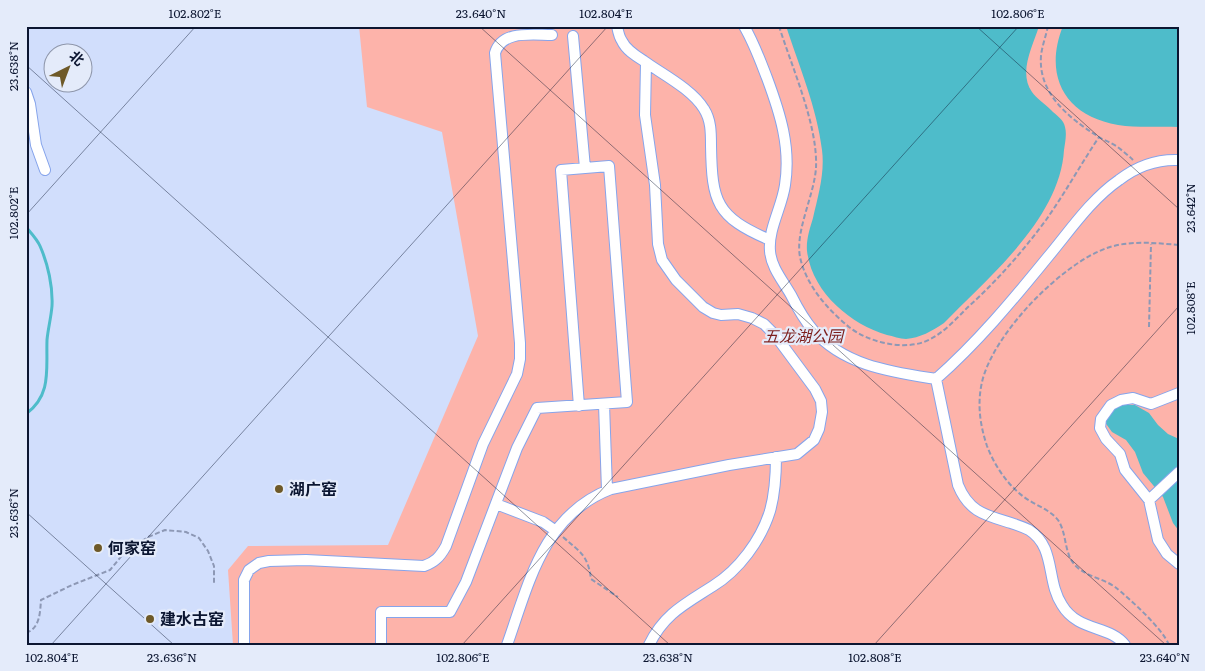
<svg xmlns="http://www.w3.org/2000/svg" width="1205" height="671" font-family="Literata,'Noto Sans SC',serif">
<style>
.green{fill:#fdb3aa}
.water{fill:#4ebcca}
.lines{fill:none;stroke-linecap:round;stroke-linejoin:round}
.stream{stroke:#4ebcca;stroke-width:3}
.minor-casing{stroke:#86a4eb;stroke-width:12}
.path{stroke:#8d98b5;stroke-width:2;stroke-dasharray:5 2.5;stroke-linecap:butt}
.minor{stroke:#fff;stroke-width:10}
.ticks{fill:none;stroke:#0c1631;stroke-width:1;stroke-opacity:0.45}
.poi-dot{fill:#6e5928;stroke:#e4ebfa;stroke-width:2}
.labels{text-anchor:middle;stroke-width:4.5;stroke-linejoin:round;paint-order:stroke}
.park-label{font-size:16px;font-style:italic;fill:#7d1e1c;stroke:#e4ebfa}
.poi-label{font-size:16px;font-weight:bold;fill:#0c1631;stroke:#e4ebfa;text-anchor:start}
.neatline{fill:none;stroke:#0c1631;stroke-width:2}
.ticks-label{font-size:12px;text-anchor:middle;fill:#0c1631}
</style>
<rect width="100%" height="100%" fill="#d1defc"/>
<!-- green -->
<path class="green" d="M 359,26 L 1179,26 L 1179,645 L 233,645 L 228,570 L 248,546 L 388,545 L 478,336 L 442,132 L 367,107 Z"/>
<!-- water -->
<path class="water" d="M 786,26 L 1039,26 C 1033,46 1018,72 1032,92 C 1036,98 1045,104 1051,110 C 1056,115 1064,120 1065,127 C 1067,134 1065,143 1064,150 C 1060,218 989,277 944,323 C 932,331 920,338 906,339 C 900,339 893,336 887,335 C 850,324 812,292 807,251 C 806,240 810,228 813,218 C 818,196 825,173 822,150 C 817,108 799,66 786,26 Z
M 1179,26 L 1179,127 C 1159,126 1137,128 1118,125 C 1065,116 1043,76 1063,26 Z
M 1117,405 L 1135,405 L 1149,413 L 1158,425 L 1168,434 L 1179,439 L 1179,531 L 1173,523 L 1163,497 L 1143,473 L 1135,452 L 1126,440 L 1112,432 L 1104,421 Z"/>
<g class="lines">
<!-- stream -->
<path class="stream" d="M 26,227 C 31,233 37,239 40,246 C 48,264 53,287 52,306 C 51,318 48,329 47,340 C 46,369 52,395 26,414"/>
<defs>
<path id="minor" d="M 617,26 C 618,31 619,37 622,41 C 626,50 636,56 644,61 C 662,74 692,89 704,109 C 711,120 711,132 711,146 C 712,202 716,217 770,240
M 744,26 C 754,43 760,60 767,78 C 780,113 791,147 785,185 C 782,207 768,229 770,251 C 771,267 783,281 791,295 C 797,307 804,320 813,330 C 844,366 892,372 936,379
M 573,36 L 585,168
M 26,92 L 30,104 L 36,145 L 45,170
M 936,379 L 958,485 C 969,512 985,515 1011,523 C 1017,525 1023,527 1029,530 C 1056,547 1046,581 1062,605 C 1078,632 1110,625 1125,645
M 936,379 C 977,343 1012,301 1047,258 C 1069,232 1090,200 1119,180 C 1137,166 1156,159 1179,160
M 1179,393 L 1151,404 L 1133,398 L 1121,400 L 1111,405 L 1101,419 L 1100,428 L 1106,439 L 1120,454 L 1125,470 L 1149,500 L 1158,540 L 1167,554 L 1179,564
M 604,404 L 607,490
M 1149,500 L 1179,472
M 496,504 L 543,522 L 556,531
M 244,645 L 244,580 L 249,570 L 259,563 L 269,561 L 306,560 L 424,566 C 435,562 440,557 446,546 L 483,444 L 517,374 L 520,359 L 520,343 L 495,53 C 502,30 531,35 552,35
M 381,645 L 381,612 L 450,612 L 466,582 L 517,448 L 537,408 L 627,402 L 609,166 L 561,170 L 579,406
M 507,645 C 529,583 543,515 611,489 L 729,465 L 797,454 L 814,440 L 819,429 L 822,412 L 821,401 L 815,389 L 775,335 L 764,324 L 752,318 L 738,314 L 721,315 L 713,313 L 703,307 L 676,280 L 662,260 L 658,244 L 655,185 L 645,115 L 646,63
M 649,645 C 664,614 685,604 713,586 C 739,570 761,540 770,511 C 775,493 776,475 776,457"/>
</defs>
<!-- minor casing -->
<use href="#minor" class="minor-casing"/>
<!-- path -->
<path class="path" d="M 779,26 C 792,68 818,125 816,168 C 814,196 795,231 800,257 C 806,285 827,309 849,327 C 868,342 901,350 924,342 C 942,335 955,320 968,307 C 997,281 1023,251 1046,220 C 1065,193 1081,164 1099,137
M 1048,26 C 1046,36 1042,46 1041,56 C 1038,94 1070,119 1099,137 C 1105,141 1113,143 1119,148 C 1124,152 1129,156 1133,160
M 1149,327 L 1151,244
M 563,537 C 580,552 588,555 591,579 L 618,597
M 26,633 C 40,628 40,613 41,600 L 72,585 L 110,570 L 124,553 L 148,537 L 165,530 L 186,532 L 199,538 L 208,551 L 214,566 L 214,584
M 1169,645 C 1163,629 1129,598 1115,587 C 1104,579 1089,577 1078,568 C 1063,556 1068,535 1058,520 C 1051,511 1040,507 1030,501 C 1010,489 995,467 987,446 C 980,425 977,404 982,382 C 993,334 1061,264 1107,248 C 1130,240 1156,243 1179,245"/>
<!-- minor -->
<use href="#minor" class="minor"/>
</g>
<!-- ticks -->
<path class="ticks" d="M 479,26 L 1166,645M 976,26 L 1179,209M 26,65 L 670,645M 26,215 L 196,26M 26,512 L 174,645M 51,645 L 608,26M 462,645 L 1019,26M 874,645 L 1179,306"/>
<!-- markers -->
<g class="poi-dot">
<circle cx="279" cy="489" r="5"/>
<circle cx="98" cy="548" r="5"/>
<circle cx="150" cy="619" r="5"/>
</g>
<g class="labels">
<!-- park labels -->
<g class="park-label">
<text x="803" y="342">五龙湖公园</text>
</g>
<!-- poi labels -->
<g class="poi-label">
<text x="289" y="495">湖广窑</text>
<text x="108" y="554">何家窑</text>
<text x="160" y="625">建水古窑</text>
</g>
</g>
<!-- border -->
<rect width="1205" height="671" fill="none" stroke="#e4ebfa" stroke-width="55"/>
<!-- north arrow -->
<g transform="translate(68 68) rotate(42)"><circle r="24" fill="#e4ebfa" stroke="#8e96aa"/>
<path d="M0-4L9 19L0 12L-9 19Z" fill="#6e5928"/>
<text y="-8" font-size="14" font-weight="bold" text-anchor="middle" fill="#0c1631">北</text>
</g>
<rect x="28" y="28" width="1150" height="616" class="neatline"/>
<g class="ticks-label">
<text x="195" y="18">102.802°E</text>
<text x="481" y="18">23.640°N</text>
<text x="606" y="18">102.804°E</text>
<text x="1018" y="18">102.806°E</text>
<text transform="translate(14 66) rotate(-90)" y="4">23.638°N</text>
<text transform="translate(1191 208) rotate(-90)" y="4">23.642°N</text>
<text transform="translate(14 213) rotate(-90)" y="4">102.802°E</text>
<text transform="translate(1191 308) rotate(-90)" y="4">102.808°E</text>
<text transform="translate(14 513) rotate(-90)" y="4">23.636°N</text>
<text x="52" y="662">102.804°E</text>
<text x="172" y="662">23.636°N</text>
<text x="463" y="662">102.806°E</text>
<text x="668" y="662">23.638°N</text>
<text x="875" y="662">102.808°E</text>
<text x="1165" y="662">23.640°N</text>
</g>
</svg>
